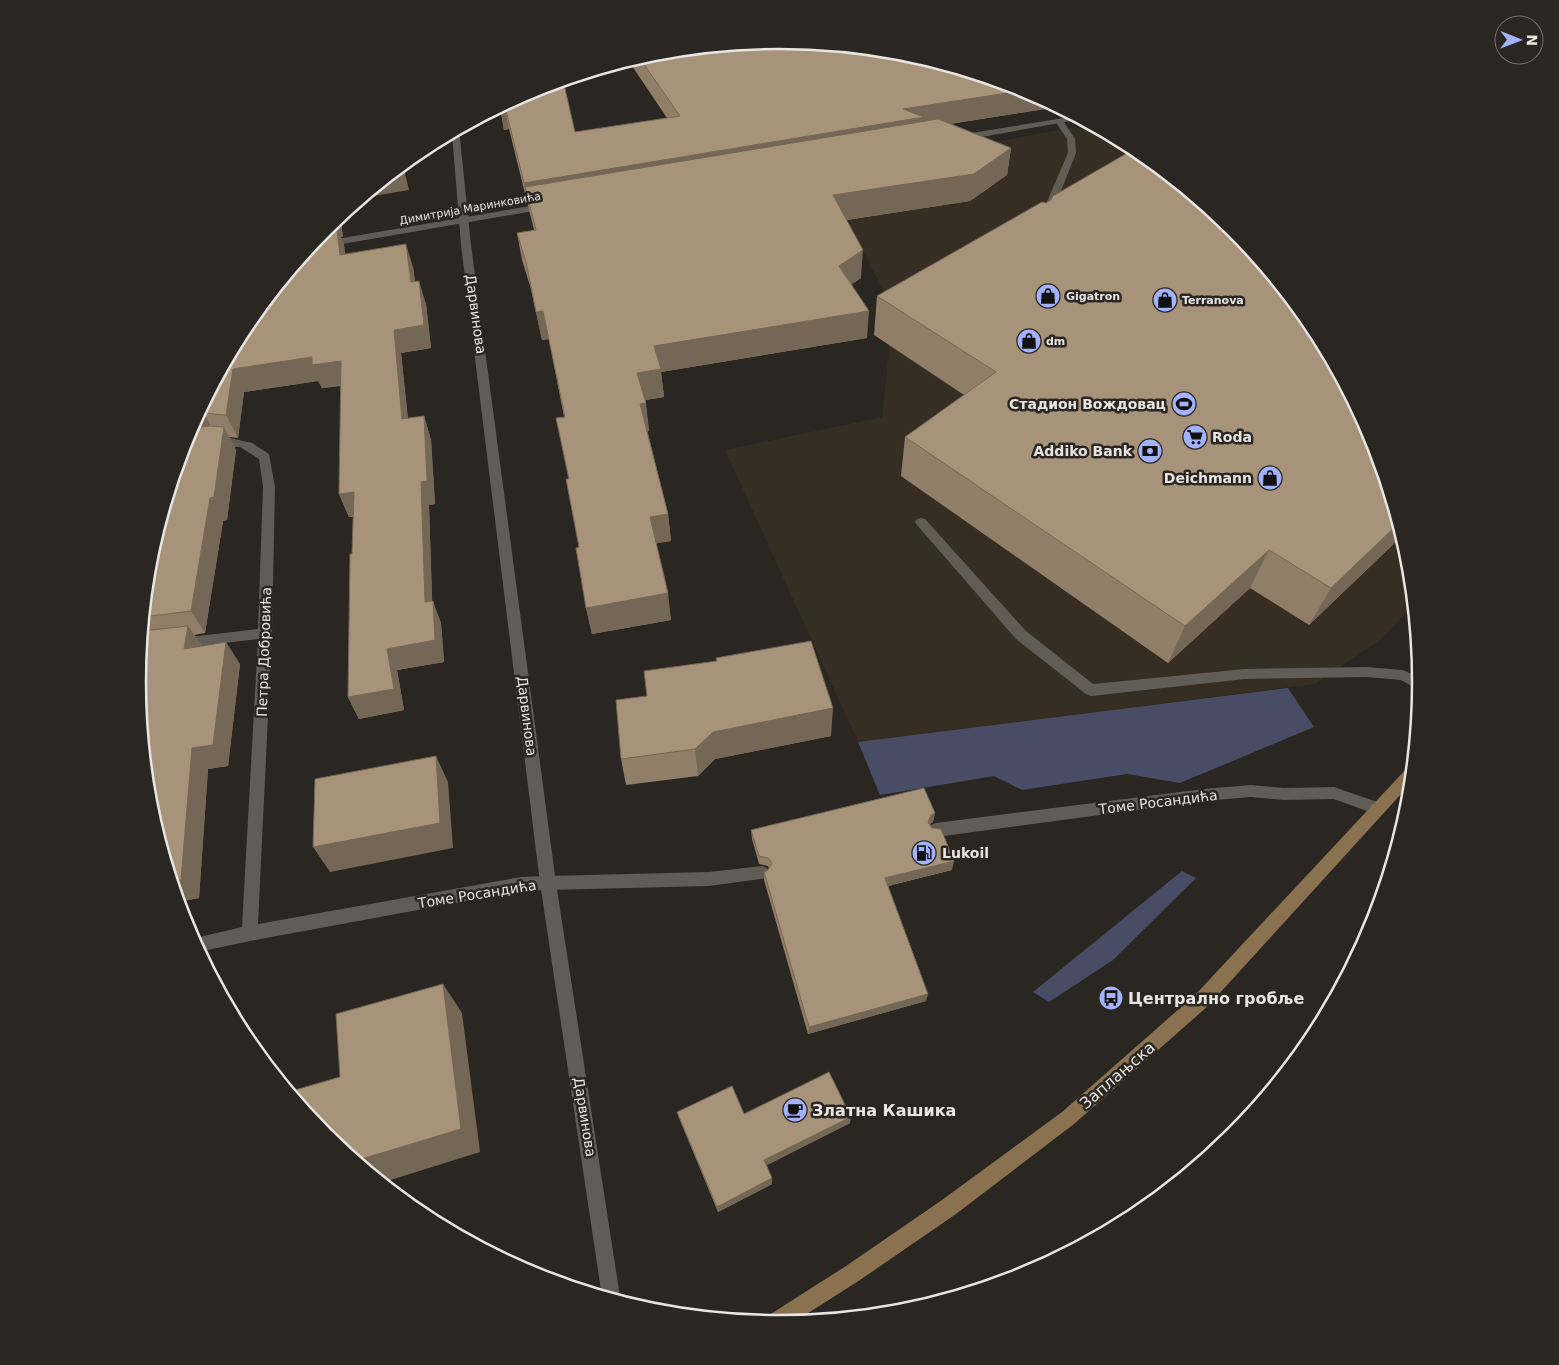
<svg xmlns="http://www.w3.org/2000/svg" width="1559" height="1365" font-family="'DejaVu Sans',sans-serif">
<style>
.built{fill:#362d23}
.green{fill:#484d65}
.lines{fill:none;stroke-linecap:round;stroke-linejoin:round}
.service{fill:#615c56;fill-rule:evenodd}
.minor{fill:#615c56;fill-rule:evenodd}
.tertiary{fill:#615c56;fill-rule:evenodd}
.secondary{fill:#8a7250;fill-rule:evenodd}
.wall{fill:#907e69}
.shaded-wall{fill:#756755}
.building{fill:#a7937a;stroke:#756755}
.labels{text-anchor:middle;stroke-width:5;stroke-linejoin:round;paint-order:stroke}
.far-street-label{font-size:11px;fill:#e8e5e2;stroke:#2a2621}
.far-poi-label{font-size:11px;font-weight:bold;fill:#e8e5e2;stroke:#2a2621;text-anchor:start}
.street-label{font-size:14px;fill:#e8e5e2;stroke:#2a2621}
.poi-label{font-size:14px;font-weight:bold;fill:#e8e5e2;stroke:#2a2621;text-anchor:end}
.near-poi-label{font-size:16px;font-weight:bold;fill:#e8e5e2;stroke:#2a2621;text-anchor:start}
.near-street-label{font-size:16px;fill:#e8e5e2;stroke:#2a2621}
.rim{fill:none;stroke:#e8e5e2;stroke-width:2.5}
</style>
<rect width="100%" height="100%" fill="#2a2621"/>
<!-- built -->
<path class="built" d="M 1091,124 L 1137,148 L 1234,228 L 1373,437 L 1410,557 L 1414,605 L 1381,639 L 1315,684 L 858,742 L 725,450 L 882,417 L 893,310 L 824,174 Z"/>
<!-- green -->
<path class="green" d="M 1288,688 L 1314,727 L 1180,783 L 1127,774 L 1022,790 L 994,776 L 880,795 L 858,742 Z
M 1182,871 L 1196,878 L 1113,960 L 1049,1002 L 1033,992 Z"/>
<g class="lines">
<!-- service -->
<path class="service" d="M 1056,119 L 1062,119 L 1075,139 L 1076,153 L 1053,211 L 1048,214 L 1043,211 L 1068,153 L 1067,139 L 1055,121 Z
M 1091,124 L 1106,132 L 1100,133 L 1091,127 Z
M 921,518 L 925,519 L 1026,631 L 1093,684 L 1245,669 L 1367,667 L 1403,670 L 1422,679 L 1421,691 L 1401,680 L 1367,677 L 1245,679 L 1091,696 L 1086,694 L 1016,639 L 917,525 L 915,522 L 917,519 Z
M 1251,785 L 1284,788 L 1334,787 L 1383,804 L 1385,809 L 1383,814 L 1378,815 L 1334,799 L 1284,800 L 1251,797 L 1204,801 L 936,837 L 931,835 L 928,830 L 931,825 L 936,823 L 1204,789 Z
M 762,866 L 767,868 L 770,873 L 767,878 L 709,886 L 548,890 L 542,888 L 540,883 L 542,878 L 548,876 L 709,872 Z"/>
<!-- minor -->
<path class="minor" d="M 1076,116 L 1082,119 L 959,141 L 955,138 L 959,135 Z
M 548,203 L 553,206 L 551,208 L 325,247 L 320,244 L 325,241 Z
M 230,438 L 252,443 L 269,454 L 275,487 L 272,633 L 258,924 L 521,877 L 548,876 L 554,878 L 556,883 L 554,888 L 548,890 L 521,891 L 250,941 L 198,952 L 191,939 L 242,927 L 258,639 L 181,648 L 176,647 L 174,643 L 176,639 L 181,638 L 258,629 L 263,487 L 259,459 L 240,447 L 215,447 L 209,443 L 215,439 Z"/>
<!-- tertiary -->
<path class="tertiary" d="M 459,129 L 471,245 L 556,883 L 621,1303 L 602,1297 L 540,883 L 461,245 L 452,133 Z"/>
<!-- secondary -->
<path class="secondary" d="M 1414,765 L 1412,782 L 1208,1006 L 1074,1124 L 956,1214 L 860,1280 L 791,1324 L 763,1323 L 766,1317 L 846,1266 L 942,1200 L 1062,1112 L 1196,994 L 1408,767 Z"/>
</g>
<!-- wall -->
<path class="wall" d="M 780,40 L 1046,105 L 1045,109 L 950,124 L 1011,148 L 1007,175 L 970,201 L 847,220 L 861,278 L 851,284 L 867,338 L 661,372 L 664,397 L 645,400 L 649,431 L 647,431 L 668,514 L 671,541 L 656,543 L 671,620 L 592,634 L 586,608 L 579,547 L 568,479 L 564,417 L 549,339 L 542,340 L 531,289 L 522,260 L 517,233 L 534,230 L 509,129 L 504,130 L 500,107 L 575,132 L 667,118 L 628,60 L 654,52 Z
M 1046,203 L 1403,535 L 1309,625 L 1250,588 L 1168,663 L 901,476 L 905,437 L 964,395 L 874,335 L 877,296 Z
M 340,216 L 343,237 L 341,237 L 344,245 L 345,254 L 413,267 L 415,281 L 426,304 L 431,348 L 401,353 L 408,419 L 424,416 L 431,440 L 435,504 L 429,505 L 432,601 L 441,623 L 444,662 L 397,670 L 404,710 L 359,719 L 348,697 L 353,517 L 349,517 L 339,494 L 341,386 L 322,388 L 318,381 L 244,392 L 238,438 L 229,437 L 236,450 L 227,520 L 223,521 L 205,633 L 194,635 L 202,646 L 240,664 L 228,766 L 208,769 L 199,898 L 178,902 L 149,808 L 137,682 L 149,557 L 186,436 L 325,228 Z
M 716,658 L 831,736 L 715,759 L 698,776 L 626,785 L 621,759 L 647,696 L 716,661 Z
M 935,813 L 933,822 L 930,824 L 952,870 L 888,886 L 926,1001 L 808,1034 L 764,880 L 764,872 L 768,870 L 769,869 L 768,866 L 759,864 L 752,839 L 751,830 Z
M 677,1112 L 744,1114 L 850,1123 L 767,1165 L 772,1184 L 718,1212 L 679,1118 Z"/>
<!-- shaded-wall -->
<path class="shaded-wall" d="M 1027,90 L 1052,103 L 1046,105 L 1045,109 L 923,128 L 525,187 L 528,206 L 524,183 L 903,109 Z
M 500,107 L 505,107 L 509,129 L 504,130 Z
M 1011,148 L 1007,175 L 970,201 L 832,222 L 833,195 Z
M 403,165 L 409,190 L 362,198 L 402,165 Z
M 340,216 L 343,237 L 341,237 L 344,245 L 348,278 L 340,255 L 325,228 Z
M 406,244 L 413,267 L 418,305 L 411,282 Z
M 863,250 L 861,278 L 838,294 L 839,266 Z
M 419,281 L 426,304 L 431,348 L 401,353 L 410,443 L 402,419 L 394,330 Z
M 543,311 L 549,339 L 542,340 L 536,312 Z
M 869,311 L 867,338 L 661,372 L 664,397 L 640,401 L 637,373 L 654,346 Z
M 312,357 L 341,361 L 350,384 L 322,388 L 318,381 L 244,392 L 238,438 L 226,415 L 233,369 Z
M 646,403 L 649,431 L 644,432 L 640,404 Z
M 204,413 L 216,436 L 186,436 L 198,414 Z
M 424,416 L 431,440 L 435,504 L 429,505 L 433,625 L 425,602 L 421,482 Z
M 224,427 L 236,450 L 227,520 L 223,521 L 205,633 L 191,611 L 210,498 Z
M 354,492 L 363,515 L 349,517 L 339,494 Z
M 668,514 L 671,541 L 653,544 L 650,517 Z
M 1399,523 L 1403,535 L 1309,625 L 1331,588 Z
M 1269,550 L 1250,588 L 1168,663 L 1185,626 Z
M 668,593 L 671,620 L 592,634 L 586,608 Z
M 433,601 L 441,623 L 444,662 L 397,670 L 404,710 L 359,719 L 348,697 L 387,649 Z
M 188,626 L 203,647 L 184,649 Z
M 226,642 L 240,664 L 228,766 L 208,769 L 199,898 L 178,902 L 172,882 L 192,748 Z
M 833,708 L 831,736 L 715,759 L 698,776 L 695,749 L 713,732 Z
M 436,756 L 448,782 L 453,848 L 330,872 L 313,847 Z
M 935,813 L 933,822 L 929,824 L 928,822 L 931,815 Z
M 954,861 L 952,870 L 884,887 L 885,878 Z
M 443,984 L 462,1013 L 480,1152 L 381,1183 L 355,1161 Z
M 928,994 L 926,1001 L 808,1034 L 809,1027 Z
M 851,1117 L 850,1123 L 765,1166 L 764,1160 Z
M 772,1178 L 772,1184 L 718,1212 L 717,1207 Z"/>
<!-- building -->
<path class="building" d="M 780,40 L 905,52 L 1027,90 L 903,109 L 924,117 L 524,183 L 505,107 L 500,107 L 534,89 L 563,80 L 575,132 L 680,116 L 639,57 L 654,52 L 732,45 L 734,47 L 743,47 L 743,44 Z
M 938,119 L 1011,148 L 974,174 L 833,195 L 863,250 L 839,266 L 869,311 L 654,346 L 661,369 L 637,373 L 646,403 L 640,404 L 668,514 L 650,517 L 668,593 L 586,608 L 576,548 L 579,547 L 566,479 L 569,479 L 556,418 L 565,417 L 543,311 L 536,312 L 526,262 L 517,233 L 536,230 L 525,187 Z
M 1136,148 L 1234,228 L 1314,326 L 1373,437 L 1399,523 L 1331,588 L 1269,550 L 1185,626 L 905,437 L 996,372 L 877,296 L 1042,202 L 1046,203 L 1051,200 L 1053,196 Z
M 336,222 L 340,255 L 406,244 L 411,282 L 419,281 L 424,325 L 394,330 L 402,419 L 424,416 L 427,481 L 421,482 L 425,602 L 433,601 L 435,640 L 387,649 L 394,689 L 348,697 L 350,554 L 352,554 L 354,492 L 339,494 L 341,361 L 312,365 L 312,357 L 233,369 L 226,415 L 204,413 L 198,414 L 245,325 L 325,228 L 332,223 Z
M 210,426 L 224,427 L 214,497 L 210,498 L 191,611 L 143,617 L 149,557 L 186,436 L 191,428 Z
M 188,626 L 184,649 L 226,642 L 213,745 L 192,748 L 181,880 L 172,882 L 149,808 L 137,682 L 142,631 Z
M 811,641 L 833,708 L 713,732 L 695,749 L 621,759 L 616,700 L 647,696 L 644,671 L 717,661 L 716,658 Z
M 436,756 L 440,823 L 313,847 L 315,779 Z
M 924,788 L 935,813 L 931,815 L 928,822 L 932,828 L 941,829 L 954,861 L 885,878 L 928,994 L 809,1027 L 764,872 L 768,870 L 772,863 L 768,858 L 759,856 L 751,830 Z
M 443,984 L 461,1129 L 355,1161 L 325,1137 L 288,1092 L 340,1077 L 336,1014 Z
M 829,1072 L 851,1117 L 764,1160 L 772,1178 L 717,1207 L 677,1112 L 732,1086 L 744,1114 Z"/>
<!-- icons -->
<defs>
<symbol id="shop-disc" viewBox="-11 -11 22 22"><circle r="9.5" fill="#a2b2fd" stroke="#2a2621"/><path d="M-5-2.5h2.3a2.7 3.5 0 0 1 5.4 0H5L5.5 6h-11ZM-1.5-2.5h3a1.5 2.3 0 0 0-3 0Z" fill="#111"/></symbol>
<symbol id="stadium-disc" viewBox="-11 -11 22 22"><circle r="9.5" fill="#a2b2fd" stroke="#2a2621"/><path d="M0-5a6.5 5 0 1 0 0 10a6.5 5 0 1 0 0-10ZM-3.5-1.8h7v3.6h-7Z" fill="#111"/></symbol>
<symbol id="supermarket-disc" viewBox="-11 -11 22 22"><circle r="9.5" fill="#a2b2fd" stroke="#2a2621"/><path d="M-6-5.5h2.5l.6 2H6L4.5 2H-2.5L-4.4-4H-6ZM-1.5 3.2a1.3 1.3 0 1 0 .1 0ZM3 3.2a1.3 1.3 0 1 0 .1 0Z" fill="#111"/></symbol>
<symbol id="bank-disc" viewBox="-11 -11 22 22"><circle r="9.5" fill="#a2b2fd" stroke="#2a2621"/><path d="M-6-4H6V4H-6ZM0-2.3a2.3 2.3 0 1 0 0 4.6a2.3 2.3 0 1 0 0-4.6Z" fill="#111"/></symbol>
<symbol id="fuel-disc" viewBox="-11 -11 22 22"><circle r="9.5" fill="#a2b2fd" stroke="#2a2621"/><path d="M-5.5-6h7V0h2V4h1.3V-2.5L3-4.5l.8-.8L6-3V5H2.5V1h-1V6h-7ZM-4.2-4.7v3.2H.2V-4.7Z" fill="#111"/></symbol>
<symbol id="bus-disc" viewBox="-11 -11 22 22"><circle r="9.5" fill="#a2b2fd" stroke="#2a2621"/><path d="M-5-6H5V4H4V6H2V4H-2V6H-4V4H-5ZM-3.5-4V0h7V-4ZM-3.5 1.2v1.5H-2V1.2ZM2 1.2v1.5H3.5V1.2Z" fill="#111"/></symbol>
<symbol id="cafe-disc" viewBox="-11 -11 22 22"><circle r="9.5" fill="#a2b2fd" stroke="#2a2621"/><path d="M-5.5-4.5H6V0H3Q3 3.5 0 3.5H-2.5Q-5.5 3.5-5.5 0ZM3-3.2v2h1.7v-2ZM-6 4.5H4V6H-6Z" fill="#111"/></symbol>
</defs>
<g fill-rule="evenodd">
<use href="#shop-disc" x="1034" y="282" width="28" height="28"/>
<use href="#shop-disc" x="1151" y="286" width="28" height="28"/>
<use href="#shop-disc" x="1015" y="327" width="28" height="28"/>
<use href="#stadium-disc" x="1170" y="390" width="28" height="28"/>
<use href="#supermarket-disc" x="1181" y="423" width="28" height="28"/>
<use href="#bank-disc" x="1136" y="437" width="28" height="28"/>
<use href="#shop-disc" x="1256" y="464" width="28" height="28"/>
<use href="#fuel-disc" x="910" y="839" width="28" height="28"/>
<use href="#bus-disc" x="1097" y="984" width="28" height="28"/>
<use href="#cafe-disc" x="781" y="1096" width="28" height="28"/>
</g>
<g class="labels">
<!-- far-street labels -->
<g class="far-street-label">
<text transform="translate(470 208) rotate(-10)" y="4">Димитрија Маринковића</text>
</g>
<!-- far-poi labels -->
<g class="far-poi-label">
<text x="1066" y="300">Gigatron</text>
<text x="1182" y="304">Terranova</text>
<text x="1046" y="345">dm</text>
</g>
<!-- street labels -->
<g class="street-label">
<text transform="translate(476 314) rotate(82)" y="5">Дарвинова</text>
<text transform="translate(264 652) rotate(-88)" y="5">Петра Добровића</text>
<text transform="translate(527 716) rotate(83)" y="5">Дарвинова</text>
<text transform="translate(1158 802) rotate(-7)" y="5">Томе Росандића</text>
<text transform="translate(477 894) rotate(-9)" y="5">Томе Росандића</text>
<text transform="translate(585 1117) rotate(81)" y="5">Дарвинова</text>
</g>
<!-- poi labels -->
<g class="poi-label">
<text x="1166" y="409">Стадион Вождовац</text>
<text x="1212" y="442" text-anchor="start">Roda</text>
<text x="1132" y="456">Addiko Bank</text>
<text x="1252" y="483">Deichmann</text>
<text x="942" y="858" text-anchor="start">Lukoil</text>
</g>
<!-- near-poi labels -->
<g class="near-poi-label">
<text x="1128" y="1004">Централно гробље</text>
<text x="812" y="1116">Златна Кашика</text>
</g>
<!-- near-street labels -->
<g class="near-street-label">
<text transform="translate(1117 1075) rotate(-41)" y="6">Заплањска</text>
</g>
</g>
<!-- crop -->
<path d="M0 0H1559V1365H0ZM146 682a633 633 0 1 1 1266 0a633 633 0 1 1-1266 0Z" fill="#2a2621" fill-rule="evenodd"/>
<path class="rim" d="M146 682a633 633 0 1 1 1266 0a633 633 0 1 1-1266 0Z"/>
<!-- north arrow -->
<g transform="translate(1519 40) rotate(91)"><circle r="24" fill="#2a2621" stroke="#76726e"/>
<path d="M0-4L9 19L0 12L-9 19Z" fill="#a2b2fd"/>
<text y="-8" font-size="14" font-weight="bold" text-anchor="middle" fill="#e8e5e2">N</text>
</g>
</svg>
